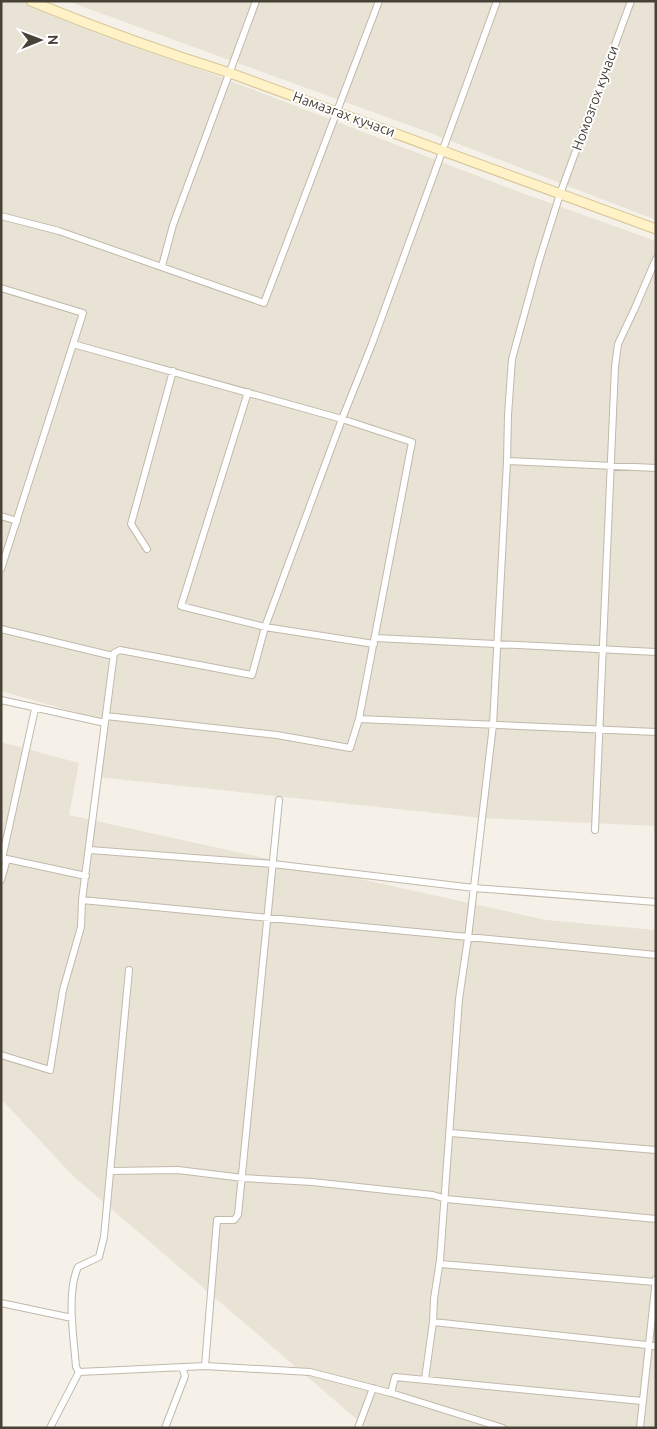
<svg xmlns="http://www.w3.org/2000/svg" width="657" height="1429" font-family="Ubuntu,sans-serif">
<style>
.residential{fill:#e9e3d6}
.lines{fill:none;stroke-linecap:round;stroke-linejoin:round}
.street-casing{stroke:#c1b9aa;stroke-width:8}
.secondary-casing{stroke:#d6c596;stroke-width:11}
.street{stroke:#fff;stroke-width:6}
.secondary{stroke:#fff2c7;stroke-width:9}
.labels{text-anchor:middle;stroke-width:4;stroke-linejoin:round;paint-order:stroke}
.street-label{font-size:14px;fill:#484136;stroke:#fff}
</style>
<rect width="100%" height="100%" fill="#f5f1e8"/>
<!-- residential -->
<path class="residential" d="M 1,1 L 20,1 L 62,16 L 522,193 L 656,241 L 656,826 L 482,818 L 98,777 L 102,720 L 1,691 Z
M 67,1 L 656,1 L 656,220 L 425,131 Z
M 1,742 L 79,763 L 69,815 L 546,920 L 656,930 L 656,1428 L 367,1428 L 74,1177 L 1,1099 Z"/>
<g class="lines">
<defs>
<path id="street" d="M 1,216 L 59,231 L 264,303 L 379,1
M 162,266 L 173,225 L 256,1
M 1,288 L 83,313 L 1,569
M 73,344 L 342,419 L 412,442 L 359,719 L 350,748 L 277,735 L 106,716
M 248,392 L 181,606 L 265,627 L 374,644
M 507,461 L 656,468
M 1,516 L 17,521
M 147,549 L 131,524 L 173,371
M 1,629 L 113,656
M 376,638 L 656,652
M 1,700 L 105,723
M 359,719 L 656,732
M 595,830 L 615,367 L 618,344 L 635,308 L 656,259
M 90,850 L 273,864 L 474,888 L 656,902
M 2,859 L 35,709
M 1,880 L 7,859 L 86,876
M 82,900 C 274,917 464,938 656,955
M 1,1055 L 50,1070 L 63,990 L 81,927 L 82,900 L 114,653 L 120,650 L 252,675 L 265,627 L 342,419 L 372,344 L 497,1
M 451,1133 L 656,1150
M 110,1171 L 178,1170 L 243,1178 L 312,1182 L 433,1195 L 446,1199 L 656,1219
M 440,1264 L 655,1282
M 1,1303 L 72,1318
M 433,1322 L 656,1346
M 205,1366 L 217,1220 L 234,1220 L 238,1215 L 279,800
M 79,1372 L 76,1367 C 74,1339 66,1293 78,1267 L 99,1257 L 104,1237 L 129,970
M 425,1379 L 433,1322 L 434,1299 L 440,1260 L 459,999 L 468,938 L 493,725 L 507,461 L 508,415 L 512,359 L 539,261 L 560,194 L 631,1
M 391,1393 L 395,1377 L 642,1401
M 50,1428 L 79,1372 L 205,1366 L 310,1372 L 391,1393 L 503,1428
M 165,1428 L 185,1376 L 182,1367
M 358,1428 L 373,1388
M 640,1428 L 656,1279"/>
<path id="secondary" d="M 31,1 C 96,28 163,52 230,73 L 656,229"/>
</defs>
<!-- street casing -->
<use href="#street" class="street-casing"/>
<!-- secondary casing -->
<use href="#secondary" class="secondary-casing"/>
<!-- street -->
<use href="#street" class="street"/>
<!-- secondary -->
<use href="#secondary" class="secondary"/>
</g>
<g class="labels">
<!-- street labels -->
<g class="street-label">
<text transform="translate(595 98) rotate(-70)" y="5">Номозгох кучаси</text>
<text transform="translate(344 114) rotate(20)" y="5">Намазгах кучаси</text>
</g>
</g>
<!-- border -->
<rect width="657" height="1429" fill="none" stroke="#484136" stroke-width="5"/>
<!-- north arrow -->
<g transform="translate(40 40) rotate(89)" stroke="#ffffff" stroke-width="4" paint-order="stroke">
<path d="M0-4L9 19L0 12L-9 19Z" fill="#484136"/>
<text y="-8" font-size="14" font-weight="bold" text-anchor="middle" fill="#484136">N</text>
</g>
</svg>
